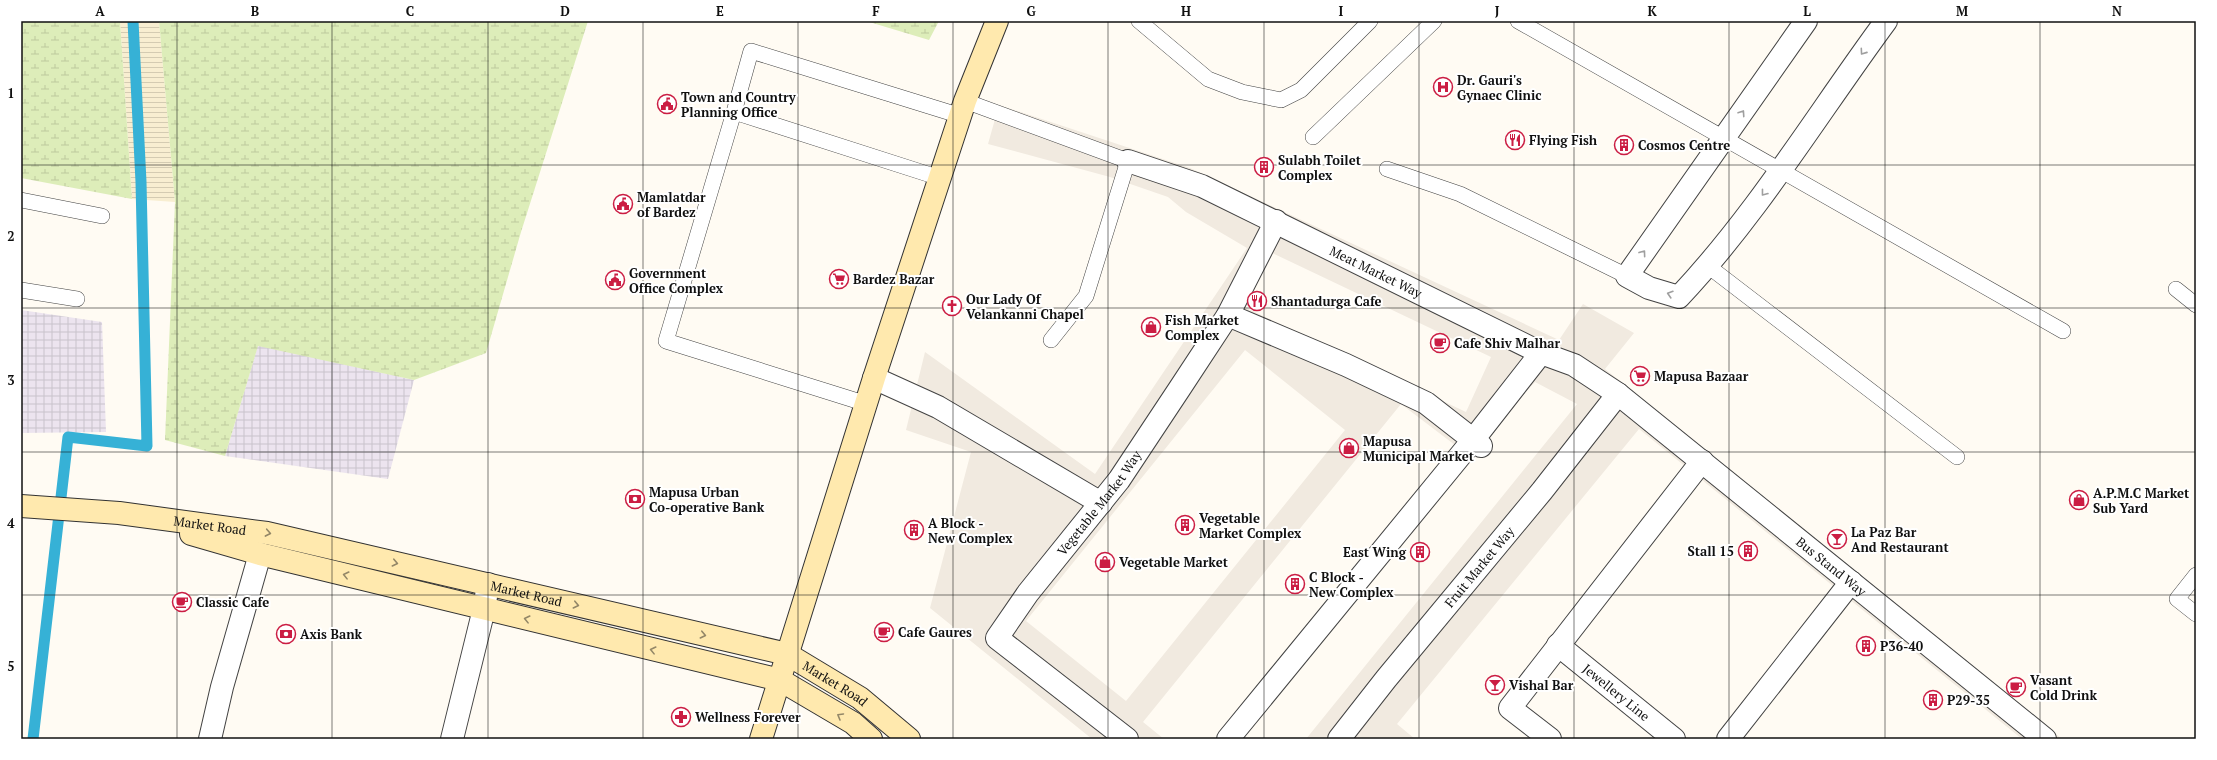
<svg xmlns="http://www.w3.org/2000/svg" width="2217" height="760" font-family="'PT Serif',serif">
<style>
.industrial{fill:url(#industrial-grid)}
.farmland{fill:url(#farmland-rules)}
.wetland{fill:url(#wetland-marsh)}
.plaza{fill:#f1eae0;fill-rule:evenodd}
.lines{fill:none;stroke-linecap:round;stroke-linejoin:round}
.stream{stroke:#36b1d6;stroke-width:11}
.lane-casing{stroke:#434343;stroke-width:16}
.street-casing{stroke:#434343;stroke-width:24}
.secondary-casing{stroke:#323232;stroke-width:24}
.lane{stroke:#fff;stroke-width:15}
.street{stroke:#fff;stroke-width:22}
.secondary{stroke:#ffe9ae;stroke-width:22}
.oneway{stroke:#9f9f9f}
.oneway2{stroke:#938767}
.grid{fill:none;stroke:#101010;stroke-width:1;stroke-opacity:0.55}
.labels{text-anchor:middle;stroke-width:4;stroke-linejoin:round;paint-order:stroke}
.poi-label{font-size:13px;font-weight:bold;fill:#101010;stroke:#fff;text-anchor:start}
.street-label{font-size:13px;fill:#101010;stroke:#fff}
.neatline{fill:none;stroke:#101010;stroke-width:1.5}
.grid-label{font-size:13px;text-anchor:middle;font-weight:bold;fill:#101010}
</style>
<defs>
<pattern id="industrial-grid" width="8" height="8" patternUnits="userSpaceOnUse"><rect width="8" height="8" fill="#ece4ef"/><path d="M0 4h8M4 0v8" fill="none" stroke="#c9c3cc"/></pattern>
<pattern id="farmland-rules" width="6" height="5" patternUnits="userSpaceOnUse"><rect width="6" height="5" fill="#f8eed1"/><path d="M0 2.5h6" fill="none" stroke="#d4cbb2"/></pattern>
<pattern id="wetland-marsh" width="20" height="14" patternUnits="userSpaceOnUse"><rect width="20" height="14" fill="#ddedb9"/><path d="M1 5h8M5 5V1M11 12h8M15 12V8" fill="none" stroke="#bdca9e"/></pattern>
</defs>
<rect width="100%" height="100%" fill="#fffbf3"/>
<!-- industrial -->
<path class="industrial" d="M 21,310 L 102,322 L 106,432 L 21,433 Z
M 258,345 L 414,380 L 388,479 L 225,456 Z"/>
<!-- farmland -->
<path class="farmland" d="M 120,21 L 159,21 L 175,202 L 132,199 Z"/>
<!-- wetland -->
<path class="wetland" d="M 21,21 L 120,21 L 132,199 L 21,178 Z
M 159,21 L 588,21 L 521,232 L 486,353 L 414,380 L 258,346 L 225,456 L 165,440 L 175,202 Z
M 866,21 L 939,21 L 929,40 Z"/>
<!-- plaza -->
<path class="plaza" d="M 999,105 L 1190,168 L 1559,340 L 1583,304 L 1634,333 L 1605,369 L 2062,739 L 2022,739 L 1639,429 L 1397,724 L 1415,739 L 1306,739 L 1577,404 L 1535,382 L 1505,415 L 1472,458 L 1401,404 L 1143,722 L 1164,739 L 1092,739 L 930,608 L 971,452 L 906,430 L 925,352 L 1095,474 L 1247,248 L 1186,212 L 1168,197 L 1110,177 L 988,144 ZM 1268,251 L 1491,357 L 1466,412 L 1242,306 ZM 1245,350 L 1345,430 L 1126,701 L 1026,621 Z"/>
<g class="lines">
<!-- stream -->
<path class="stream" d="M 33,739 L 68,437 L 147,446 L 141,182 L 133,21"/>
<defs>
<path id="lane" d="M 1139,21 L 1208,79 L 1242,92 L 1281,100 L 1301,90 L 1370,21
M 1518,21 L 2063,331
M 965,101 L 1128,161 L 1086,296 L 1051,340
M 734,112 L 751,51 L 961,116
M 1313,137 L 1434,21
M 1387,169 L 1460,194 L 1627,276
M 21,200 L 102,216
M 1708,266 L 1957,457
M 2176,289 L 2196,305
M 21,290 L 77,299
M 867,404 L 666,341 L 734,112 L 940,178
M 2196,575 L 2177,599 L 2196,614"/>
<g id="street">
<path d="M 1806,21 L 1627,276 L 1649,288 L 1679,297 C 1758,213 1818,113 1886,21"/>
<path id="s1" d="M 1128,161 L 1202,186 L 1541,353 L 1574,365 L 1618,394 L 2045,739"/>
<path d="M 1228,315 L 1346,365 L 1426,403 L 1481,446"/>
<path d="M 874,378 L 938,407 L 1101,503"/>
<path id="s2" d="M 1558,645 L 1674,739"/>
<path d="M 210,739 L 222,687 L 260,554"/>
<path d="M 452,739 L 484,609 L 488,584"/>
<path id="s3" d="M 1127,739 L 997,638 L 1028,593 L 1119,480 L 1180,388 L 1228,315 L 1276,221"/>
<path d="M 1228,739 L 1473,440 L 1541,353"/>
<path id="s4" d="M 1339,739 L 1386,679 L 1542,491 L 1618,394"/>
<path d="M 1550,739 L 1510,708 L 1702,461"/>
<path d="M 1728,739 L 1851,582"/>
</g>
<g id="secondary">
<path id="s5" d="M 21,506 L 119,513 L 267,533 L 787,654 L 860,698 L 909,739"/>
<path d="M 191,534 L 260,554 L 780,680 L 853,723 L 871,739"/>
<path d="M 761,739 L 874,378 L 965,101 L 997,21"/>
</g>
</defs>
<!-- lane casing -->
<use href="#lane" class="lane-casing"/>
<!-- street casing -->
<use href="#street" class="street-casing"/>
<!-- secondary casing -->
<use href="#secondary" class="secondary-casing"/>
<!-- lane -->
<use href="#lane" class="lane"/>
<!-- street -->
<use href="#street" class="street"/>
<!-- secondary -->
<use href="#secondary" class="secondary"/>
</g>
<!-- one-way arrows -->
<defs><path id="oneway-chevron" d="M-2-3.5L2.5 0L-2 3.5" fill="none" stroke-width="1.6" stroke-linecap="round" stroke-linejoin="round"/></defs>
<g class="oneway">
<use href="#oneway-chevron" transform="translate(1863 52) rotate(125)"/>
<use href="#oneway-chevron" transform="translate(1742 113) rotate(-56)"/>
<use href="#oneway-chevron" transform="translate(1764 193) rotate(128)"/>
<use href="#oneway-chevron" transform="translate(1643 253) rotate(-54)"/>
<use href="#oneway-chevron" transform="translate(1670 294) rotate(-163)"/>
</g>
<g class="oneway2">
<use href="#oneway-chevron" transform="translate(268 533) rotate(11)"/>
<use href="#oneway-chevron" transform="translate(395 563) rotate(13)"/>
<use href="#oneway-chevron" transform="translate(346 575) rotate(-166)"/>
<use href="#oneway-chevron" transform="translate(576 605) rotate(13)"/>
<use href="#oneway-chevron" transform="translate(527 619) rotate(-166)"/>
<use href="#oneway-chevron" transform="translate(703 635) rotate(13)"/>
<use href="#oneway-chevron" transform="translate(653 650) rotate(-166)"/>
<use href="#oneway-chevron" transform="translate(840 716) rotate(-150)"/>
</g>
<!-- grid -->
<path class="grid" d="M 177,21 L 177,739M 332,21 L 332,739M 488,21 L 488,739M 643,21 L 643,739M 798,21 L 798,739M 953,21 L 953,739M 1108,21 L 1108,739M 1264,21 L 1264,739M 1419,21 L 1419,739M 1574,21 L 1574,739M 1729,21 L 1729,739M 1885,21 L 1885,739M 2040,21 L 2040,739M 21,165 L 2196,165M 21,308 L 2196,308M 21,452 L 2196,452M 21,595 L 2196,595"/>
<!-- icons -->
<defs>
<symbol id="hospital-ring" viewBox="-11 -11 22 22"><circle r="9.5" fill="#fff" stroke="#cb1d43" stroke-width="1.5"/><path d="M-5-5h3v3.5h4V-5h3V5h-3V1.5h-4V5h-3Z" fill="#cb1d43"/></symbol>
<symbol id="civic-ring" viewBox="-11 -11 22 22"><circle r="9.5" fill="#fff" stroke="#cb1d43" stroke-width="1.5"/><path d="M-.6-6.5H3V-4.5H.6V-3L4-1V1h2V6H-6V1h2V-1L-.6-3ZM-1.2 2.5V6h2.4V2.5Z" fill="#cb1d43"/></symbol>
<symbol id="restaurant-ring" viewBox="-11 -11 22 22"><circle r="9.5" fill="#fff" stroke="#cb1d43" stroke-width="1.5"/><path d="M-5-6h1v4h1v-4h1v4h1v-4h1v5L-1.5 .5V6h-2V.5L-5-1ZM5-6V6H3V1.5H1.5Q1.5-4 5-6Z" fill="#cb1d43"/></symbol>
<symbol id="building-ring" viewBox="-11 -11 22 22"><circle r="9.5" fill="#fff" stroke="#cb1d43" stroke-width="1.5"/><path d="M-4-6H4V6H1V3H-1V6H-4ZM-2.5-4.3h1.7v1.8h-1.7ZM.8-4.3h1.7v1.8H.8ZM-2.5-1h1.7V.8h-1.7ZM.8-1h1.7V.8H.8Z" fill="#cb1d43"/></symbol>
<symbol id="supermarket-ring" viewBox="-11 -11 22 22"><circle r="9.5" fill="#fff" stroke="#cb1d43" stroke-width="1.5"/><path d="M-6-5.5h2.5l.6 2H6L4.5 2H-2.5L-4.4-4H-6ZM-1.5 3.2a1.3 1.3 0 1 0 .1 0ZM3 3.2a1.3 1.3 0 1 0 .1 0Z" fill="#cb1d43"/></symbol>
<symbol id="church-ring" viewBox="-11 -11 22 22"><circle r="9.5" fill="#fff" stroke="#cb1d43" stroke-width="1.5"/><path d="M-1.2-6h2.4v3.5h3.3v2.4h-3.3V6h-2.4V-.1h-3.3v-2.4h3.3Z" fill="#cb1d43"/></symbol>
<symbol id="shop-ring" viewBox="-11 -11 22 22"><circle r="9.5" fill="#fff" stroke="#cb1d43" stroke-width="1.5"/><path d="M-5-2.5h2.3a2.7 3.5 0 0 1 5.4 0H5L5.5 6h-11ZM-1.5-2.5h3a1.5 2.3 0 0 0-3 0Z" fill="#cb1d43"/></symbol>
<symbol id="cafe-ring" viewBox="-11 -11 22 22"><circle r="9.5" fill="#fff" stroke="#cb1d43" stroke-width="1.5"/><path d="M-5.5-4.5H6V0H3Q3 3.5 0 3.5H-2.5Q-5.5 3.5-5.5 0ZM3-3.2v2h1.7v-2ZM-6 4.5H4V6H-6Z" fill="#cb1d43"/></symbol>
<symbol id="bank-ring" viewBox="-11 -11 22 22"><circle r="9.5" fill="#fff" stroke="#cb1d43" stroke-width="1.5"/><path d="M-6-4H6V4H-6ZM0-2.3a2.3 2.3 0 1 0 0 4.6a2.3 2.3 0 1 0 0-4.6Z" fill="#cb1d43"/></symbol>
<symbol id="bar-ring" viewBox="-11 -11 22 22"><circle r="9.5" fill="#fff" stroke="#cb1d43" stroke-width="1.5"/><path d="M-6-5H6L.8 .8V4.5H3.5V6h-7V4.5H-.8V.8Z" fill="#cb1d43"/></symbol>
<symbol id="pharmacy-ring" viewBox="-11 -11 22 22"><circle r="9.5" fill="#fff" stroke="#cb1d43" stroke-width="1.5"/><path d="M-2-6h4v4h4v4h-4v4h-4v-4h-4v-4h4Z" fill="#cb1d43"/></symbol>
</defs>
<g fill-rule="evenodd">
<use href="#hospital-ring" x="1432" y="76" width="22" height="22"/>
<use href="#civic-ring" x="656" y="93" width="22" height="22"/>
<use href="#restaurant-ring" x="1504" y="129" width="22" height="22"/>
<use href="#building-ring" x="1613" y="134" width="22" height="22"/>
<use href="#building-ring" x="1253" y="156" width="22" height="22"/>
<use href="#civic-ring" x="612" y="193" width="22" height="22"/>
<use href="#supermarket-ring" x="828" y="268" width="22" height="22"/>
<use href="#civic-ring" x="604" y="269" width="22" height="22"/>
<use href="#restaurant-ring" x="1246" y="290" width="22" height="22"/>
<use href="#church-ring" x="941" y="295" width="22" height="22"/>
<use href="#shop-ring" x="1140" y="316" width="22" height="22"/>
<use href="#cafe-ring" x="1429" y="332" width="22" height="22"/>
<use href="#supermarket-ring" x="1629" y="365" width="22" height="22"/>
<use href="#shop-ring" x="1338" y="437" width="22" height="22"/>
<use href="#bank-ring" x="624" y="488" width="22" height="22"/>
<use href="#shop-ring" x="2068" y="489" width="22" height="22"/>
<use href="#building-ring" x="1174" y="514" width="22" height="22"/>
<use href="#building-ring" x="903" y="519" width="22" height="22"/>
<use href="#bar-ring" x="1826" y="528" width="22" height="22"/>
<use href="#building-ring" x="1737" y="540" width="22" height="22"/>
<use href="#building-ring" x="1409" y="541" width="22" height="22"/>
<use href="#shop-ring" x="1094" y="551" width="22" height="22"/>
<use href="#building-ring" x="1284" y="573" width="22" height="22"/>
<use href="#cafe-ring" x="171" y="591" width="22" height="22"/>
<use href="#cafe-ring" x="873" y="621" width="22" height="22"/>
<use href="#bank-ring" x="275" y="623" width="22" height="22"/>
<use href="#building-ring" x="1855" y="635" width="22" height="22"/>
<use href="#bar-ring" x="1484" y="674" width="22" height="22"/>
<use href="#cafe-ring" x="2005" y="676" width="22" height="22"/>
<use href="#building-ring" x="1922" y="689" width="22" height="22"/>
<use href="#pharmacy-ring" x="670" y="706" width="22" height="22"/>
</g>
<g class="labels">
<!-- poi labels -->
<g class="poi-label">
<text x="1457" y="85">Dr. Gauri's<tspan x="1457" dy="15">Gynaec Clinic</tspan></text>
<text x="681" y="102">Town and Country<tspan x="681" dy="15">Planning Office</tspan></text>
<text x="1529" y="145">Flying Fish</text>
<text x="1638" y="150">Cosmos Centre</text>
<text x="1278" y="165">Sulabh Toilet<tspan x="1278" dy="15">Complex</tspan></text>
<text x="637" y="202">Mamlatdar<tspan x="637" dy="15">of Bardez</tspan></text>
<text x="629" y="278">Government<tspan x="629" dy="15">Office Complex</tspan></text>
<text x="853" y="284">Bardez Bazar</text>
<text x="966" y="304">Our Lady Of<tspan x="966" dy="15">Velankanni Chapel</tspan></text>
<text x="1271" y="306">Shantadurga Cafe</text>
<text x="1165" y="325">Fish Market<tspan x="1165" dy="15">Complex</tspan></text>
<text x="1454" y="348">Cafe Shiv Malhar</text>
<text x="1654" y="381">Mapusa Bazaar</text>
<text x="1363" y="446">Mapusa<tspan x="1363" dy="15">Municipal Market</tspan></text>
<text x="649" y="497">Mapusa Urban<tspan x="649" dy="15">Co-operative Bank</tspan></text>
<text x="2093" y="498">A.P.M.C Market<tspan x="2093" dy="15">Sub Yard</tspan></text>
<text x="1199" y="523">Vegetable<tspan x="1199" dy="15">Market Complex</tspan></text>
<text x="928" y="528">A Block -<tspan x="928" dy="15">New Complex</tspan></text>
<text x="1851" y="537">La Paz Bar<tspan x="1851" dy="15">And Restaurant</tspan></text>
<text x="1734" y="556" text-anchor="end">Stall 15</text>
<text x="1406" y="557" text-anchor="end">East Wing</text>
<text x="1119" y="567">Vegetable Market</text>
<text x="1309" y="582">C Block -<tspan x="1309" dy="15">New Complex</tspan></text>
<text x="196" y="607">Classic Cafe</text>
<text x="898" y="637">Cafe Gaures</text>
<text x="300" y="639">Axis Bank</text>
<text x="1880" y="651">P36-40</text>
<text x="2030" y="685">Vasant<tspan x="2030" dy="15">Cold Drink</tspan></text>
<text x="1509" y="690">Vishal Bar</text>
<text x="1947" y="705">P29-35</text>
<text x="695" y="722">Wellness Forever</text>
</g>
<!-- street labels -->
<g class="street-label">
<text dy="5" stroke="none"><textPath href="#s1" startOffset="272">Meat Market Way</textPath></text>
<text dy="5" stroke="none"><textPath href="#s3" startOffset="334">Vegetable Market Way</textPath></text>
<text dy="5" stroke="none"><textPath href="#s5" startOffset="190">Market Road</textPath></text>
<text dy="5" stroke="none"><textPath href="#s1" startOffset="818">Bus Stand Way</textPath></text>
<text dy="5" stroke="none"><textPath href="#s4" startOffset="222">Fruit Market Way</textPath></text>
<text dy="5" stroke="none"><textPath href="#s5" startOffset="514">Market Road</textPath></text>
<text dy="5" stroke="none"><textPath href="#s5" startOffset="838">Market Road</textPath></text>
<text dy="5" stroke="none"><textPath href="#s2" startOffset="75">Jewellery Line</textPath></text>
</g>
</g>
<!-- border -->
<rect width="2217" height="760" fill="none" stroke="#ffffff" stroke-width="44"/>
<rect x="22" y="22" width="2173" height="716" class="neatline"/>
<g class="grid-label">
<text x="100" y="16">A</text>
<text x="255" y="16">B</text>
<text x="410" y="16">C</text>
<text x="565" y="16">D</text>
<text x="720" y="16">E</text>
<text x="876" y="16">F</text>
<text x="1031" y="16">G</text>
<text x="1186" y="16">H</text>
<text x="1341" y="16">I</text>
<text x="1497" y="16">J</text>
<text x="1652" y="16">K</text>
<text x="1807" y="16">L</text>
<text x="1962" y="16">M</text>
<text x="2117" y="16">N</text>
<text x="11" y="98">1</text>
<text x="11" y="241">2</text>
<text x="11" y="385">3</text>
<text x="11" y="528">4</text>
<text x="11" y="671">5</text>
</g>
</svg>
